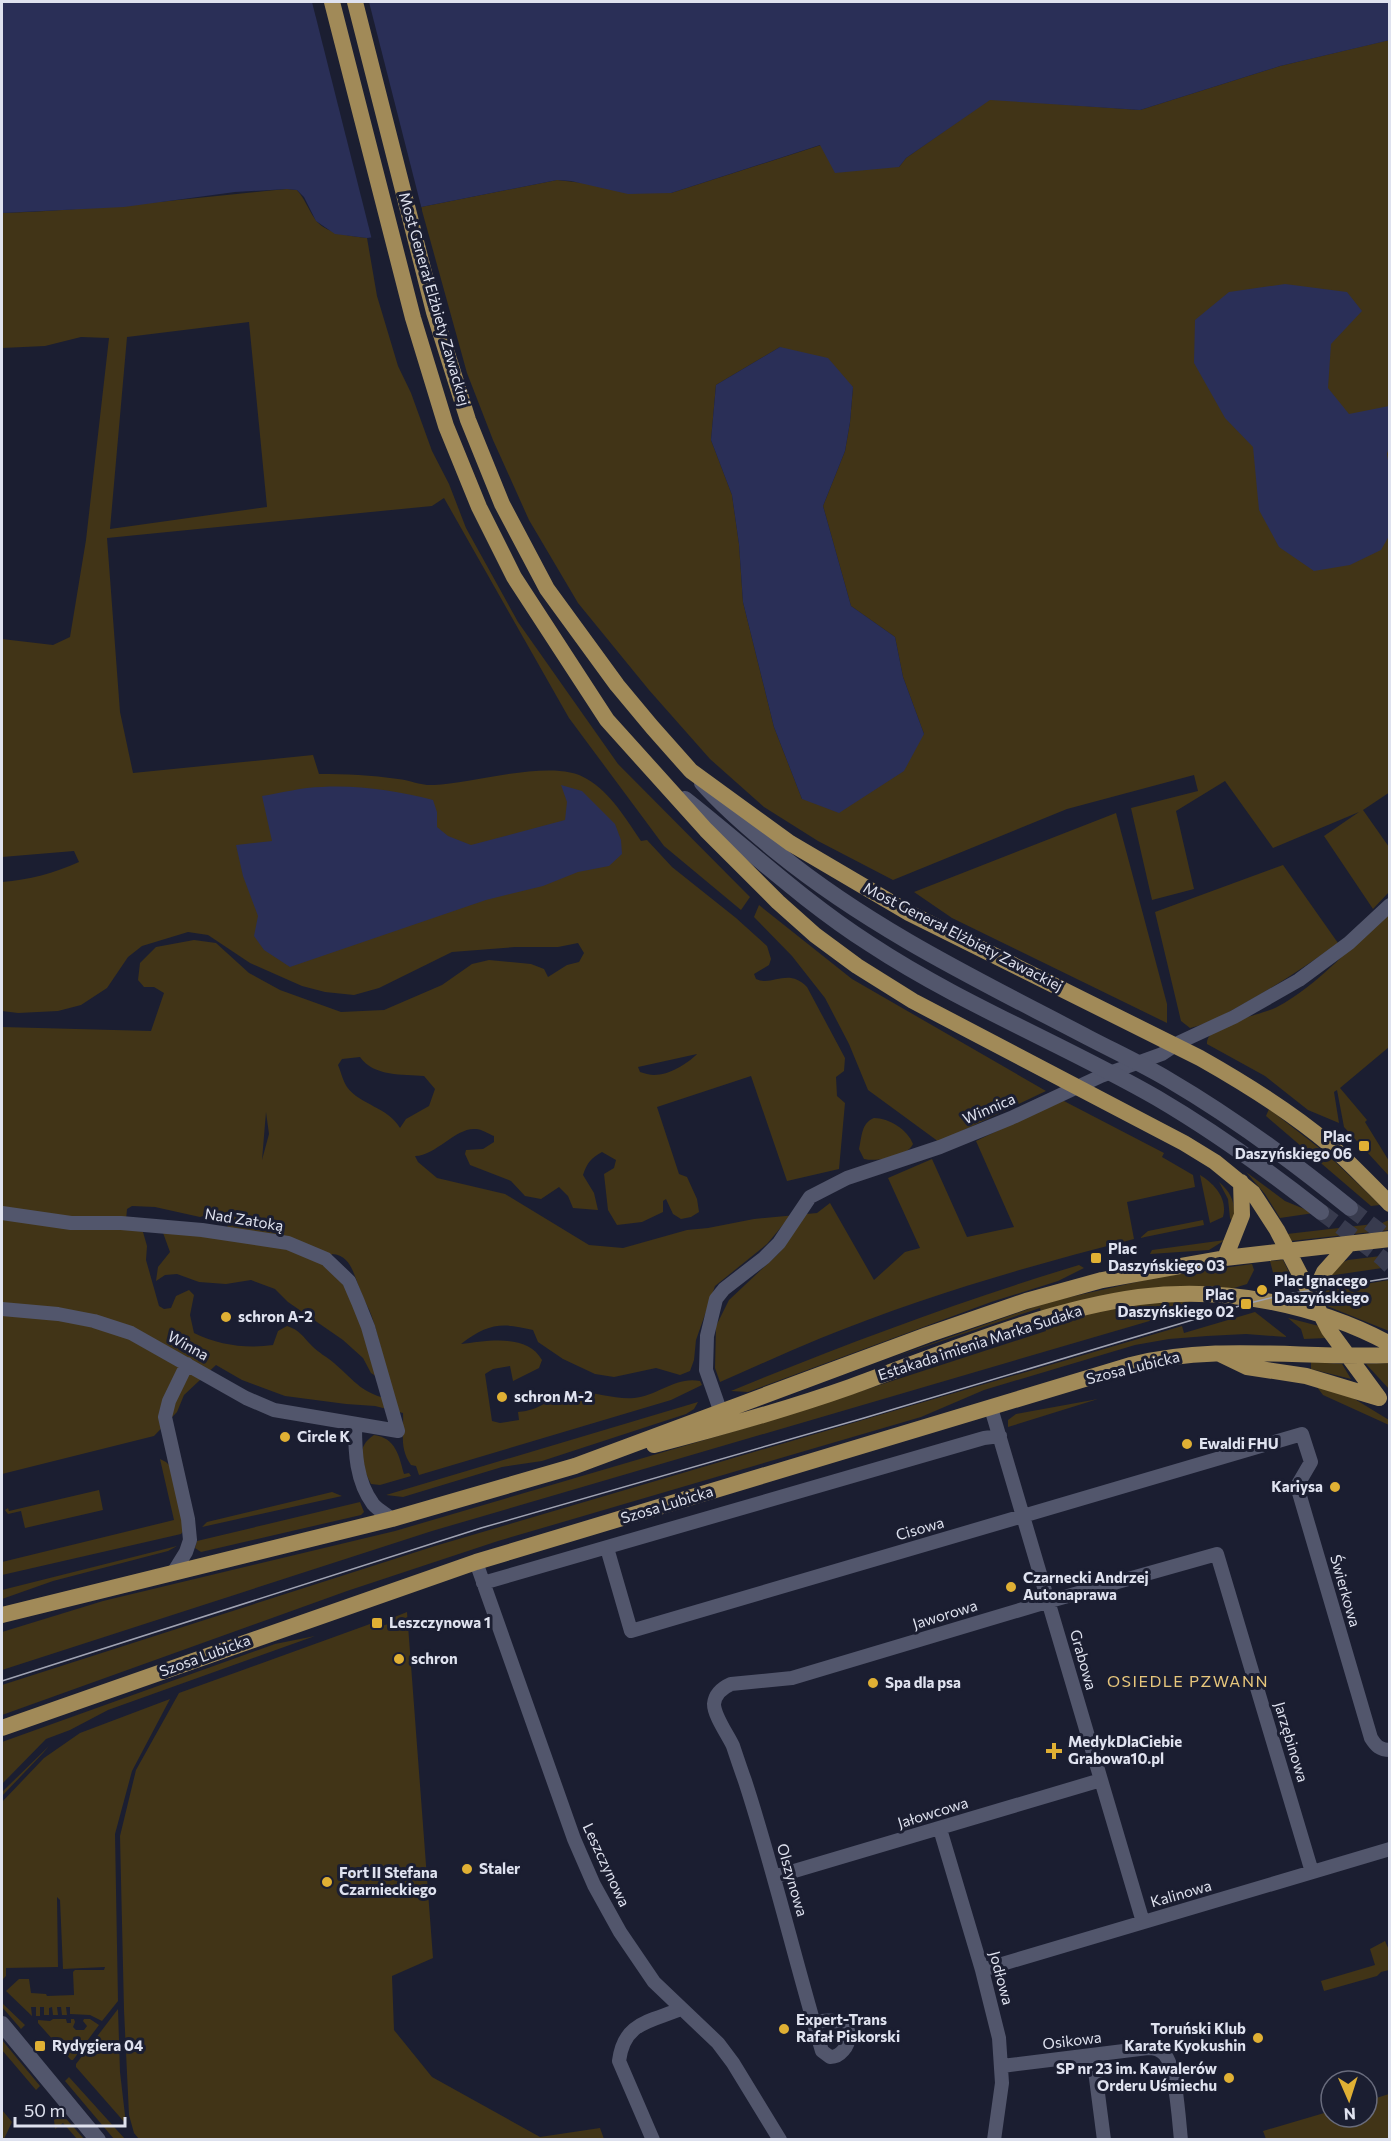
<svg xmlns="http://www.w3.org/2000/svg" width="1391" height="2141" font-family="Commissioner,sans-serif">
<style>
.green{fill:#413417;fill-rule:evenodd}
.water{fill:#2a2f57}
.pier{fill:#1b1e31}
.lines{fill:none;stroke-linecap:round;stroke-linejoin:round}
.tertiary-tunnel{stroke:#383b4e;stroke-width:16;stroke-dasharray:16 8;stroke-linecap:butt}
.minor{stroke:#52566c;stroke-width:14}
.tertiary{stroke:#52566c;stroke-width:16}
.primary{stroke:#a18a58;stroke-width:16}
.tram{stroke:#a0a3b2;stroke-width:1.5}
.poi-dot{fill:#e0b034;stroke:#1b1e31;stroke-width:2}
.labels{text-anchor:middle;stroke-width:6;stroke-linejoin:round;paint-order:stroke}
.street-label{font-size:15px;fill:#dfe2ef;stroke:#1b1e31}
.poi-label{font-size:15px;font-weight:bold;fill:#dfe2ef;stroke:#1b1e31;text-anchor:start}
.neighbourhood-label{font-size:16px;letter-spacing:1.5px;fill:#e7c67c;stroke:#1b1e31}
</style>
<rect width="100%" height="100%" fill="#1b1e31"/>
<!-- green -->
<path class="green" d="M 1389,40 L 1390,792 L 1363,810 L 1389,847 L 1389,892 L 1373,909 L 1324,836 L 1359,812 L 1273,848 L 1225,781 L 1176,811 L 1194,889 L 1152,900 L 1131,808 L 1198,791 L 1194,775 L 1067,809 L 893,880 L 818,841 L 764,807 L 710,759 L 649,690 L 578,603 L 529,520 L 493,440 L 467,373 L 421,207 L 557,180 L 671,193 L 821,145 L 899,167 L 906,158 L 990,99 L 1140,110 L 1280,66 ZM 780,347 L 853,387 L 850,422 L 845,451 L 823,506 L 851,606 L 895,637 L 903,677 L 924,734 L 802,799 L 774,727 L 743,602 L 739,544 L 732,495 L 711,440 L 716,385 Z
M 287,189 L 297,190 C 305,199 308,209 315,219 C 325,234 351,236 367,238 L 377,296 L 398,366 L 411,393 L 432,451 L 449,484 L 466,528 L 518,622 L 618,764 L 750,897 L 741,910 L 664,846 L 569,718 L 444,498 L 432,506 L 107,538 L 120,712 L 133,773 L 313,755 L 319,774 C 346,774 371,775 398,779 C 409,780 422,786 434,785 C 473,784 554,757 587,779 C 611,793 626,819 641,841 L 647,840 L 672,867 L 736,918 L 767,946 L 771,959 L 769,965 L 754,974 L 756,979 C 772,987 788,967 807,987 L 845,1058 L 844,1071 L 836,1077 L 837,1096 L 845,1103 L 839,1169 L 787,1181 L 751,1076 L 657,1107 L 679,1174 L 687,1177 L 697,1199 L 699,1212 L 691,1217 L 681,1219 L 673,1214 L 666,1199 L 663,1201 L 663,1212 L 642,1222 L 617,1225 L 608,1210 L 604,1174 L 614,1168 L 616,1160 L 602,1152 C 591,1158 587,1163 583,1175 L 594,1193 L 598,1210 L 573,1208 L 568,1196 L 559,1187 L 541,1199 L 525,1196 L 511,1181 L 470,1165 L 465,1154 L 466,1150 L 483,1149 L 494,1142 L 494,1136 C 489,1134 481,1129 476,1129 C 456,1127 437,1155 415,1156 L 418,1162 L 437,1178 L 505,1194 L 589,1245 L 623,1248 L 687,1230 L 708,1228 L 754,1219 L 817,1213 L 830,1203 L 874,1280 L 905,1252 L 920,1248 L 888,1178 L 932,1159 L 967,1237 L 1014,1227 L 976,1141 L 1062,1100 L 1164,1153 L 1162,1157 L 1193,1175 L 1195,1187 L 1127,1202 L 1134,1239 C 1028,1266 922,1297 821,1338 C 787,1352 754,1367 720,1382 L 715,1368 L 716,1326 L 729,1300 L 779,1253 L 804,1217 L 787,1220 L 767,1244 L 715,1286 L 696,1340 L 694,1360 L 690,1371 L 680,1375 L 656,1368 L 614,1377 L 595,1374 L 563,1359 L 538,1342 L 533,1330 C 500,1322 488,1324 461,1344 C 487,1341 527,1333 542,1360 L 539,1368 L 513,1381 L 510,1366 L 493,1369 L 485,1374 L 492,1421 L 500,1423 L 519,1420 L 518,1412 C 541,1410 546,1400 565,1394 C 586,1388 611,1400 634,1398 C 657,1396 676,1376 700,1381 L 702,1385 L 671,1400 L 419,1475 L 416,1466 L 411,1465 C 399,1448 404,1433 403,1413 L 375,1406 L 346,1404 L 285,1396 L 242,1380 L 216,1365 L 184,1395 L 177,1412 L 154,1436 L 2,1474 L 2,1177 L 3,1176 L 2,1176 L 2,1027 L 151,1031 L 164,993 L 154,987 L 144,987 L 138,980 L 140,963 L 156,947 L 194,940 L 216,943 L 249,973 L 280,990 L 341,1012 L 384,1010 L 442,985 L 472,964 L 489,960 L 531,964 L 544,969 L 548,977 L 567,965 L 579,962 L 584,953 L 578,943 L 558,947 L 515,947 L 452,952 L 379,988 L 354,995 L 325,992 L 302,986 L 250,963 L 208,935 L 188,932 L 142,946 L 128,957 L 107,988 L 81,1005 L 58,1011 L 18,1013 L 2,1011 L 2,882 C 29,880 54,873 79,862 L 74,851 L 2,857 L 2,639 L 53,645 L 70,637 L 86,540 L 109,338 L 81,337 L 45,346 L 2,348 L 2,213 C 97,210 192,198 287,189 ZM 249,322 L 267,507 L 110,529 L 127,337 ZM 697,1054 C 687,1064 669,1075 654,1075 C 650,1075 644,1073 640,1072 L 638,1067 ZM 360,1057 C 374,1077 403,1074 424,1076 L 435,1089 L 429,1106 L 406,1119 L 400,1128 C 388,1107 360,1105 347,1087 C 343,1081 341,1072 338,1065 L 342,1059 ZM 266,1112 L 269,1134 L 262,1160 ZM 132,1206 L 155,1207 L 200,1217 L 220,1211 L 230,1215 L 226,1233 L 162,1230 L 170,1252 L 158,1267 L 156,1281 L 165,1275 L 177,1274 L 199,1282 L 226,1284 L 251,1280 L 275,1289 L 288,1302 L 343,1340 L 363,1358 L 371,1373 L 377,1377 L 355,1306 L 346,1287 L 327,1269 L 332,1254 C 352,1255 354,1277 361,1292 C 364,1301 369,1308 372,1317 C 381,1344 386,1372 392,1400 C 361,1393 357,1383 334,1363 C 327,1357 319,1353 312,1346 C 303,1337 300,1330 287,1326 L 278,1331 L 273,1345 C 246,1349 219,1345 194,1333 L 190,1315 L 194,1295 L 189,1290 L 176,1296 L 171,1308 L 164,1309 L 159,1306 L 146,1260 L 147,1246 L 143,1232 L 135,1230 L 126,1220 L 127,1209 Z
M 1116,813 L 1167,1004 L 1167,1023 L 952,918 L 914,892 Z
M 1283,865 L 1338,943 C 1308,965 1277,985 1245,1003 C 1227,1013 1211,1023 1190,1028 L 1181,1021 L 1155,912 Z
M 759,905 L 852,979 L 1046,1091 L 939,1142 L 868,1090 L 849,1044 L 825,998 L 792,956 L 754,917 Z
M 1389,910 L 1389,1047 L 1340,1088 L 1367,1120 L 1365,1122 L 1389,1161 L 1389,1176 L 1344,1127 L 1337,1090 L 1334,1092 L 1339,1123 L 1308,1110 L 1265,1076 L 1207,1044 C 1205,1024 1262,1015 1277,1007 C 1316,987 1357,941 1389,910 Z
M 1269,1109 L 1327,1154 L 1380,1205 L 1371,1206 L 1266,1116 Z
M 874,1118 C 889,1118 908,1130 913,1144 C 907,1157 877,1162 864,1159 L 859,1149 C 862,1137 861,1123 874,1118 Z
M 1246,1172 L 1285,1201 L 1314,1213 L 1280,1218 L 1265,1194 Z
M 1200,1175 C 1215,1184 1228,1199 1223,1217 L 1210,1223 Z
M 1219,1182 C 1233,1194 1236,1205 1233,1223 L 1230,1218 L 1228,1199 Z
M 1203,1220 L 1204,1225 L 1140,1238 L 1148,1231 Z
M 1389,1220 L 1389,1230 L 1291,1241 L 1287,1234 L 1382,1223 Z
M 1225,1240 L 1209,1250 L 1150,1254 L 1152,1250 Z
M 1389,1255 L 1389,1267 L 1328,1276 L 1341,1263 L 1348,1260 Z
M 1283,1260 L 1294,1282 L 1276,1284 L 1270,1261 Z
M 1252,1264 L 1254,1270 L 1247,1284 L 1176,1306 L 1177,1313 L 432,1531 L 2,1670 L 2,1632 L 103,1601 L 395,1531 L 766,1422 L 1046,1331 L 1040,1308 L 891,1358 L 1048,1302 L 1159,1277 Z
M 1079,1265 L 1084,1268 L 1058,1281 L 991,1302 L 748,1392 L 731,1391 C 845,1344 960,1301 1079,1265 Z
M 1389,1280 L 1389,1331 L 1327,1306 L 1324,1291 Z
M 1255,1312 L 1287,1337 L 1246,1334 L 1207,1336 L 1169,1339 L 1135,1345 L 984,1390 L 921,1417 L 498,1541 L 347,1591 L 2,1715 L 2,1685 L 435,1546 L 1182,1326 L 1184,1333 Z
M 1288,1318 L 1319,1326 L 1326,1338 L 1304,1339 L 1301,1329 Z
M 1311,1362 L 1342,1364 L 1351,1379 L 1311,1369 Z
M 1389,1363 L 1389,1389 L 1366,1364 Z
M 1317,1387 L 1353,1398 L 1389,1420 L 1389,1425 L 1323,1395 Z
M 1098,1399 L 1008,1427 L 1008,1420 L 1016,1414 Z
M 698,1402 L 694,1409 L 686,1414 L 542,1461 L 502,1467 L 403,1497 L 386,1495 Z
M 374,1435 C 396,1438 399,1456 404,1474 L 409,1473 L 411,1476 L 380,1485 L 371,1484 C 362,1466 354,1448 374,1435 Z
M 160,1459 L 166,1462 L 171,1467 L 183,1524 L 183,1531 L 181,1534 L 2,1575 L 2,1562 L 174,1520 Z
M 99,1490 L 103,1510 L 25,1528 L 21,1511 L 8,1514 L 5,1510 L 8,1508 L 9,1511 Z
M 332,1492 L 342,1496 L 202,1527 L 207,1522 Z
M 360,1502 L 364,1512 L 361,1515 L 201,1552 L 195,1548 L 197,1541 Z
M 177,1546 L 168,1551 L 53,1581 L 2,1599 L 2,1590 Z
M 407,1612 L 433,1958 L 392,1976 L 394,2030 L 432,2077 L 540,2137 L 600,2128 L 604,2139 L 139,2139 L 134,2133 L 129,2115 L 124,2010 L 120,1836 L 136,1770 L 179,1693 L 370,1624 L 373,1629 L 388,1624 L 387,1620 Z
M 315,1636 L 108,1710 L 70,1730 L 46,1739 L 2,1784 L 2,1742 L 275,1644 Z
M 170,1699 L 132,1771 L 115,1834 L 118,2001 L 102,2021 L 90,2015 L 70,2014 L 70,2007 L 66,2007 L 67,2015 L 62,2015 L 61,2007 L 57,2007 L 58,2015 L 53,2015 L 52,2007 L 49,2008 L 49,2015 L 44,2015 L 44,2007 L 40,2007 L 40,2016 L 36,2016 L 36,2007 L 31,2007 L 32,2016 L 6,1991 L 19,1979 L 29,1979 L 31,1993 L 46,1994 L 47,1996 L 74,1995 L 73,1972 L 75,1970 L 104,1970 L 105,1967 L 63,1969 L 60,1900 L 57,1897 L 58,1967 L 6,1968 L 6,1976 L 2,1980 L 2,1802 L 44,1758 L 80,1733 Z
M 49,1746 L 43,1753 L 2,1796 L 2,1792 Z
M 1385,1941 L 1389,1950 L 1389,1970 L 1381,1972 L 1377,1976 L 1324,1991 L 1321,1981 L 1375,1965 L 1370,1949 Z
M 2,2003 L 25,2025 L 21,2029 L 2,2007 Z
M 118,2009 L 120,2072 L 126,2124 L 76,2067 L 76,2064 Z
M 53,2019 L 66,2019 L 67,2023 L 71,2023 L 71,2019 L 74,2019 L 75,2022 L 73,2027 L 76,2030 L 84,2030 L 87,2026 L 83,2021 L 84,2019 L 90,2019 L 99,2025 L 73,2060 L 71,2060 L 38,2023 L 38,2020 L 50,2021 Z
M 2,2040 L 40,2086 L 36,2090 L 2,2050 Z
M 69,2077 L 125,2139 L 114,2139 L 65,2081 Z
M 1389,2094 L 1389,2139 L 1266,2139 L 1263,2131 L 1331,2111 L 1331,2117 L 1367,2117 L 1367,2101 Z
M 2,2110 L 12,2122 L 4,2139 L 2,2136 Z
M 62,2114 L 84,2139 L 77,2139 L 63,2123 L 55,2129 L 54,2120 Z"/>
<!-- water -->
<path class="water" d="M 2,2 L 1389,2 L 1390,40 L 1280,66 L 1140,110 L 990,100 L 906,158 L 899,167 L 835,173 L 820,145 L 671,193 L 628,194 L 571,181 L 557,180 L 421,207 L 398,234 L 367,238 L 335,234 L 316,221 L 304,197 L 297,190 L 287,189 L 235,192 L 124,207 L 2,213 Z
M 1285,284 L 1347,292 L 1362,311 L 1331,344 L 1328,388 L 1349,414 L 1389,406 L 1389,447 L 1387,454 L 1390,473 L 1389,536 L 1381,550 L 1350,565 L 1314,571 L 1279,547 L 1259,510 L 1253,447 L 1225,418 L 1194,363 L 1195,320 L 1229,292 Z
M 780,347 L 828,358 L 853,387 L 850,422 L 845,451 L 823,506 L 851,606 L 895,637 L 903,677 L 924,734 L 904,771 L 839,813 L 802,799 L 774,727 L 743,602 L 739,544 L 732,495 L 711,440 L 716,385 Z
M 561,785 L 582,791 L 615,824 L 621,840 L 622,854 L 609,866 L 578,872 L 543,886 L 486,900 L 290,967 L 264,950 L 254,936 L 258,916 L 243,876 L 236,845 L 272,841 L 262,796 C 282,793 302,787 322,787 C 360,785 397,791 433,800 L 437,812 L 437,827 L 448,836 L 471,845 L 565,820 L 567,802 Z"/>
<!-- pier -->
<path class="pier" d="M 312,2 L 369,2 L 422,210 L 399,236 L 372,240 Z"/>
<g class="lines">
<!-- tertiary-tunnel -->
<path class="tertiary-tunnel" d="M 1350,1208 L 1390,1239
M 1321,1212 L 1382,1258 L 1390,1266"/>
<!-- minor -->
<path class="minor" d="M 2,1213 L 71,1223 L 121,1223 L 202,1230 L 288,1243 L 326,1259 L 349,1281 L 358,1302 L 368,1327 L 398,1431 L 274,1410 L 246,1398 L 131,1333 L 94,1321 L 58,1314 L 2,1309
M 991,1408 L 1143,1922
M 720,1410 L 706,1370 L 707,1336 L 716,1299 L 724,1289 L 764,1258 L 779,1243 L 810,1197 L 847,1178 L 940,1147 L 1011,1118 L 1101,1076 L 1162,1054 L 1180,1042 L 1234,1017 L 1299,980 L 1349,943 L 1390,905
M 355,1425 C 355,1452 356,1481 373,1504 C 378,1510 386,1514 392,1519
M 607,1548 L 631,1631 L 1302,1434 L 1311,1462 L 1297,1486 L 1371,1738 C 1376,1746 1380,1750 1390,1750
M 476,1562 L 574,1839 L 594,1885 L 620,1932 L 654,1982 L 718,2043 L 733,2063 L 780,2140
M 173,1573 L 186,1552 L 190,1540 L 188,1519 L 165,1417 L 169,1401 L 187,1364
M 483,1583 L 984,1438 L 1000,1436
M 940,1829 L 982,1970 L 999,2038 L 1002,2083 L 994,2140
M 774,1877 L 1101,1780
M 982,1970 L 1390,1849
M 815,2022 C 865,2012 850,2058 830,2057 L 822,2051 C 795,1961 774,1870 745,1781 C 741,1770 737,1758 733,1746 C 728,1735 714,1716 714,1704 C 715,1694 722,1688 731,1684 L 792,1678 L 1050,1601 L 1217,1554 L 1312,1872
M 1093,2055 L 1104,2140
M 1002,2066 L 1148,2048 C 1154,2048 1161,2050 1165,2055 C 1176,2067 1179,2122 1181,2140
M 653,2140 L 619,2061 C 624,2022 649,2022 681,2009"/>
<!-- tertiary -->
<path class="tertiary" d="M 702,783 C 725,809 751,831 778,853 C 873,930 982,982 1089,1038 C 1116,1052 1144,1065 1169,1080 C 1234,1118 1292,1161 1350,1208
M 685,799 C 746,847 804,902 870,944 C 961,1004 1063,1044 1157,1098 C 1215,1132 1269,1171 1321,1212
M 2,2024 L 98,2140"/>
<!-- primary -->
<path class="primary" d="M 332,2 L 413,318 L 446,426 L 479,507 L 514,577 L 607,720 L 706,830 L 778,902 L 815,935 L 857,966 L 913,1001 L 1184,1143 L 1215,1162 L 1253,1193 L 1277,1230 L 1329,1330 L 1379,1398
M 355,2 L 434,312 L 468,420 L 502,504 L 547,589 L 617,685 L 652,727 L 691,771 L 790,843 L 909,913 L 1200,1058 C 1246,1084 1290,1111 1330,1145 C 1351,1164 1370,1184 1390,1204
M 1225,1258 L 1242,1215 L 1241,1182
M 1313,1296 L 1324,1272 L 1349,1244
M 1220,1354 L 1247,1367 L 1306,1376 L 1379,1398
M 654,1445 C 720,1428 785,1410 850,1387 C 941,1354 1043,1310 1139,1297 C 1224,1286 1315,1304 1390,1344
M 2,1615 L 392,1519 L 575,1466 L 927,1335 L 1026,1301 L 1102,1280 L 1225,1258 L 1390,1239
M 2,1728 L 476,1562 L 1131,1365 C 1217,1343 1303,1359 1390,1355"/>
<!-- tram -->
<path class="tram" d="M 2,1681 L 481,1528 L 864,1418 L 1246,1304 L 1282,1295 L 1390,1278"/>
</g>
<!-- markers -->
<g class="poi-dot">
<rect x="1358" y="1140" width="12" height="12" rx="3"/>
<rect x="1090" y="1252" width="12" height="12" rx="3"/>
<circle cx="1262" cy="1290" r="6"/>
<rect x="1240" y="1298" width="12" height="12" rx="3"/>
<circle cx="226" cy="1317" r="6"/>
<circle cx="502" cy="1397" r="6"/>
<circle cx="285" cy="1437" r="6"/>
<circle cx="1187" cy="1444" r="6"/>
<circle cx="1335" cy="1487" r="6"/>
<circle cx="1011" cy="1587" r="6"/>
<rect x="371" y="1617" width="12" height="12" rx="3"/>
<circle cx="399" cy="1659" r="6"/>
<circle cx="873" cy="1683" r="6"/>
<path d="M1051 1742h6v6h6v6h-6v6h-6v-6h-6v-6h6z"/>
<circle cx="467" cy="1869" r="6"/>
<circle cx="327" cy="1882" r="6"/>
<circle cx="784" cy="2029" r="6"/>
<circle cx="1258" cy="2038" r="6"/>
<rect x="34" y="2040" width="12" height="12" rx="3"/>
<circle cx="1229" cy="2078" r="6"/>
</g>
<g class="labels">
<!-- street labels -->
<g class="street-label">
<text transform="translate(434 299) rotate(74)" y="5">Most Generał Elżbiety Zawackiej</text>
<text transform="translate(963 937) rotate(27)" y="5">Most Generał Elżbiety Zawackiej</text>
<text transform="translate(989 1109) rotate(-23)" y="5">Winnica</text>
<text transform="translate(244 1220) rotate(9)" y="5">Nad Zatoką</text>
<text transform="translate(980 1343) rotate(-18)" y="5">Estakada imienia Marka Sudaka</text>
<text transform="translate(188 1346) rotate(29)" y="5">Winna</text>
<text transform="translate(1133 1368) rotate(-14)" y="5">Szosa Lubicka</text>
<text transform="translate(667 1505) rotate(-17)" y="5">Szosa Lubicka</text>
<text transform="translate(920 1529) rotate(-16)" y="5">Cisowa</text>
<text transform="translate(1345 1591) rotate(74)" y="5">Świerkowa</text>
<text transform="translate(945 1615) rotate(-17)" y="5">Jaworowa</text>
<text transform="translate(205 1656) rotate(-20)" y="5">Szosa Lubicka</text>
<text transform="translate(1083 1660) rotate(74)" y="5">Grabowa</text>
<text transform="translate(1291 1742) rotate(73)" y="5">Jarzębinowa</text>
<text transform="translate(933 1813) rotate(-17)" y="5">Jałowcowa</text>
<text transform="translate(606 1865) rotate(65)" y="5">Leszczynowa</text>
<text transform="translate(792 1880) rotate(74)" y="5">Olszynowa</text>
<text transform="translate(1181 1894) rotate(-16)" y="5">Kalinowa</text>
<text transform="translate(1001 1978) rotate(75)" y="5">Jodłowa</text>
<text transform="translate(1072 2041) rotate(-7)" y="5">Osikowa</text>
</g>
<!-- poi labels -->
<g class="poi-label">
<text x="1352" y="1142" text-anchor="end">Plac<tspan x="1352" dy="17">Daszyńskiego 06</tspan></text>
<text x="1108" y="1254">Plac<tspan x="1108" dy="17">Daszyńskiego 03</tspan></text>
<text x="1274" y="1286">Plac Ignacego<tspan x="1274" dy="17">Daszyńskiego</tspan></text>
<text x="1234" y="1300" text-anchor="end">Plac<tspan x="1234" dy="17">Daszyńskiego 02</tspan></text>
<text x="238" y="1322">schron A-2</text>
<text x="514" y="1402">schron M-2</text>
<text x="297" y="1442">Circle K</text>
<text x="1199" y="1449">Ewaldi FHU</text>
<text x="1323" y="1492" text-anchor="end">Kariysa</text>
<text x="1023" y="1583">Czarnecki Andrzej<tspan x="1023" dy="17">Autonaprawa</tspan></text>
<text x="389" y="1628">Leszczynowa 1</text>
<text x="411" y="1664">schron</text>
<text x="885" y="1688">Spa dla psa</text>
<text x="1068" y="1747">MedykDlaCiebie<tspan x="1068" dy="17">Grabowa10.pl</tspan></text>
<text x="479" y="1874">Staler</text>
<text x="339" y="1878">Fort II Stefana<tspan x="339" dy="17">Czarnieckiego</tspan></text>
<text x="796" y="2025">Expert-Trans<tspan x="796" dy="17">Rafał Piskorski</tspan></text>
<text x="1246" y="2034" text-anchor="end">Toruński Klub<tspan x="1246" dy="17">Karate Kyokushin</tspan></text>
<text x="52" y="2051">Rydygiera 04</text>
<text x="1217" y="2074" text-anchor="end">SP nr 23 im. Kawalerów<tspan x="1217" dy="17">Orderu Uśmiechu</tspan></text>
</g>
<!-- neighbourhood labels -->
<g class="neighbourhood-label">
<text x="1188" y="1687">OSIEDLE PZWANN</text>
</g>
</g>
<!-- border -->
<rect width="1391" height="2141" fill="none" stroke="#dfe2ef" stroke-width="6"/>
<!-- north arrow -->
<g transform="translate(1349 2099) rotate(177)"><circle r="28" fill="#1b1e31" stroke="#696c7d" stroke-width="1.5"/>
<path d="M0-4.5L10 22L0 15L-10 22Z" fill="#e0b034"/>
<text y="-9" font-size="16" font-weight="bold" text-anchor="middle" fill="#dfe2ef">N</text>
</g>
<!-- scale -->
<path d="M15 2117v9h110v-9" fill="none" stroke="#dfe2ef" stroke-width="3"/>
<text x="24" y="2117" font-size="18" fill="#dfe2ef" stroke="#1b1e31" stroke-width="4.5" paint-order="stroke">50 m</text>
</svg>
